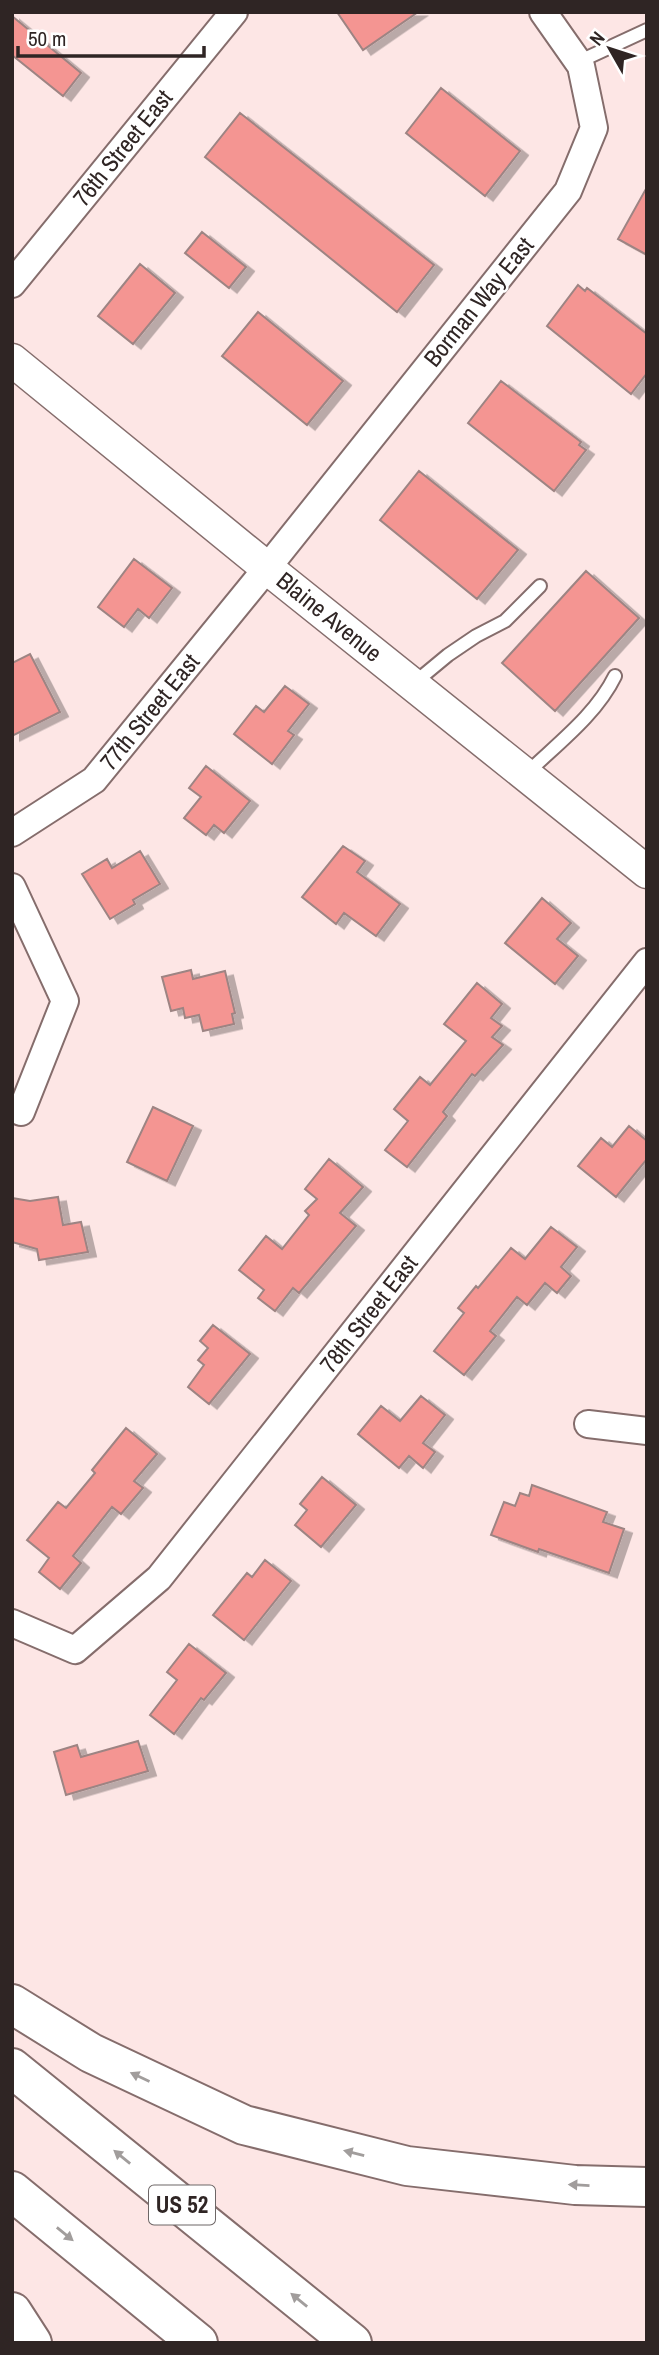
<svg xmlns="http://www.w3.org/2000/svg" width="659" height="2355" font-family="'Archivo Narrow',sans-serif">
<style>
.building{fill:#f49592;stroke:#9d8483;stroke-width:2;filter:url(#shadow)}
.lines{fill:none;stroke-linecap:round;stroke-linejoin:round}
.service-casing{stroke:#856d6c;stroke-width:16}
.minor-casing{stroke:#856d6c;stroke-width:30}
.tertiary-casing{stroke:#856d6c;stroke-width:35}
.motorway-casing{stroke:#856d6c;stroke-width:42}
.service{stroke:#fff;stroke-width:12}
.minor{stroke:#fff;stroke-width:26}
.tertiary{stroke:#fff;stroke-width:32}
.motorway{stroke:#fff;stroke-width:38}
.oneway{fill:#a19d9c}
.labels{text-anchor:middle;stroke-width:5;stroke-linejoin:round;paint-order:stroke}
.shield{fill:#fff;stroke:#6d6666;stroke-width:2}
.shield-label{font-size:23px;font-weight:bold;fill:#2f2524}
.street-label{font-size:24px;fill:#2f2524;stroke:#fff}
</style>
<defs>
<filter id="shadow"><feDropShadow dx="8" dy="4.5" stdDeviation="0" flood-color="#0004"/></filter>
</defs>
<rect width="100%" height="100%" fill="#fde6e5"/>
<!-- building -->
<path class="building" d="M 337,12 L 418,12 L 363,50 Z
M 12,16 L 81,73 L 63,96 L 12,55 Z
M 441,88 L 520,151 L 485,196 L 406,133 Z
M 240,113 L 434,265 L 397,312 L 205,157 Z
M 647,187 L 647,255 L 618,239 Z
M 202,232 L 246,267 L 229,288 L 185,253 Z
M 140,264 L 175,293 L 133,344 L 98,316 Z
M 578,285 L 585,291 L 587,288 L 647,334 L 647,373 L 631,394 L 547,326 Z
M 258,312 L 343,381 L 307,425 L 222,356 Z
M 501,381 L 581,442 L 579,445 L 586,450 L 554,491 L 468,423 Z
M 419,471 L 518,550 L 477,599 L 380,520 Z
M 134,559 L 172,588 L 149,618 L 138,609 L 124,627 L 98,607 Z
M 586,571 L 639,618 L 555,711 L 502,663 Z
M 30,654 L 60,712 L 12,736 L 12,663 Z
M 285,686 L 309,704 L 288,731 L 294,735 L 272,764 L 234,734 L 256,706 L 264,712 Z
M 206,766 L 250,801 L 224,833 L 214,825 L 206,835 L 184,818 L 201,797 L 189,788 Z
M 343,846 L 365,861 L 357,872 L 400,904 L 376,936 L 344,913 L 336,924 L 302,897 Z
M 140,851 L 160,884 L 133,900 L 135,904 L 110,919 L 82,874 L 107,859 L 112,868 Z
M 542,898 L 571,923 L 557,939 L 578,956 L 555,984 L 505,943 Z
M 191,970 L 193,979 L 225,971 L 235,1013 L 232,1014 L 234,1024 L 203,1031 L 199,1015 L 185,1018 L 183,1008 L 171,1011 L 162,977 Z
M 477,983 L 502,1004 L 491,1018 L 502,1026 L 492,1037 L 503,1045 L 475,1076 L 472,1074 L 443,1112 L 447,1116 L 407,1167 L 385,1150 L 408,1121 L 394,1109 L 420,1077 L 430,1085 L 466,1041 L 444,1024 Z
M 153,1107 L 193,1126 L 167,1181 L 127,1162 Z
M 629,1126 L 647,1141 L 647,1159 L 616,1197 L 578,1166 L 601,1138 L 612,1147 Z
M 329,1159 L 363,1187 L 340,1213 L 356,1226 L 299,1293 L 293,1288 L 275,1311 L 258,1298 L 264,1290 L 239,1270 L 266,1236 L 282,1249 L 309,1215 L 305,1211 L 317,1199 L 305,1189 Z
M 58,1197 L 63,1225 L 81,1222 L 88,1252 L 39,1260 L 37,1249 L 12,1242 L 12,1198 L 30,1201 Z
M 551,1227 L 577,1247 L 561,1267 L 571,1276 L 557,1293 L 545,1283 L 527,1305 L 517,1297 L 490,1331 L 496,1336 L 464,1375 L 434,1351 L 464,1313 L 458,1308 L 476,1286 L 478,1288 L 511,1248 L 525,1259 Z
M 213,1325 L 250,1354 L 209,1404 L 188,1387 L 204,1365 L 198,1360 L 208,1348 L 200,1341 Z
M 421,1396 L 445,1415 L 423,1443 L 435,1452 L 423,1468 L 409,1456 L 399,1468 L 358,1434 L 381,1406 L 400,1421 Z
M 126,1428 L 157,1454 L 134,1481 L 143,1488 L 121,1514 L 112,1507 L 73,1556 L 81,1563 L 60,1589 L 39,1572 L 49,1558 L 27,1540 L 58,1502 L 66,1508 L 95,1473 L 92,1470 Z
M 322,1477 L 356,1505 L 321,1547 L 295,1525 L 307,1510 L 300,1504 Z
M 532,1485 L 607,1512 L 603,1522 L 624,1529 L 609,1573 L 539,1549 L 538,1552 L 491,1535 L 504,1502 L 515,1506 L 520,1493 L 529,1496 Z
M 265,1560 L 291,1581 L 244,1640 L 213,1615 L 247,1573 L 252,1577 Z
M 189,1644 L 226,1673 L 204,1700 L 201,1698 L 174,1734 L 150,1715 L 177,1680 L 167,1672 Z
M 138,1741 L 148,1771 L 66,1795 L 54,1752 L 77,1745 L 81,1757 Z"/>
<g class="lines">
<defs>
<path id="service" d="M 578,62 L 647,30
M 413,684 L 448,655 L 476,636 L 505,621 L 540,586
M 526,774 C 557,744 596,715 615,676"/>
<path id="minor" d="M 12,284 L 234,12
M 12,833 L 94,780 L 267,568 L 568,191 L 594,128 L 581,66 L 543,12
M 12,887 L 65,1001 L 21,1112
M 588,1424 L 647,1431
M 12,1623 L 75,1650 L 159,1578 L 647,962"/>
<path id="tertiary" d="M 12,360 L 267,568 L 647,872"/>
<path id="motorway" d="M 12,2004 L 91,2053 L 244,2125 L 407,2166 L 575,2185 L 647,2187
M 12,2068 L 352,2343
M 12,2191 L 198,2343
M 12,2312 L 32,2343"/>
</defs>
<!-- service casing -->
<use href="#service" class="service-casing"/>
<!-- minor casing -->
<use href="#minor" class="minor-casing"/>
<!-- tertiary casing -->
<use href="#tertiary" class="tertiary-casing"/>
<!-- motorway casing -->
<use href="#motorway" class="motorway-casing"/>
<!-- service -->
<use href="#service" class="service"/>
<!-- minor -->
<use href="#minor" class="minor"/>
<!-- tertiary -->
<use href="#tertiary" class="tertiary"/>
<!-- motorway -->
<use href="#motorway" class="motorway"/>
</g>
<!-- one-way arrows -->
<defs><path id="oneway-solid" d="M-6-.8H1V-3.2L6.5 0L1 3.2V.8H-6Z" transform="scale(1.75)"/></defs>
<g class="oneway">
<use href="#oneway-solid" transform="translate(140 2077) rotate(-155)"/>
<use href="#oneway-solid" transform="translate(354 2153) rotate(-166)"/>
<use href="#oneway-solid" transform="translate(122 2157) rotate(-141)"/>
<use href="#oneway-solid" transform="translate(579 2185) rotate(-177)"/>
<use href="#oneway-solid" transform="translate(65 2234) rotate(39)"/>
<use href="#oneway-solid" transform="translate(299 2300) rotate(-141)"/>
</g>
<g class="labels">
<!-- shield labels -->
<rect class="shield" x="149" y="2185.5" width="66" height="39" rx="5"/>
<g class="shield-label">
<text x="182" y="2213">US 52</text>
</g>
<!-- street labels -->
<g class="street-label">
<text transform="translate(123 148) rotate(-51)" y="8">76th Street East</text>
<text transform="translate(479 302) rotate(-51)" y="8">Borman Way East</text>
<text transform="translate(329 617) rotate(39)" y="8">Blaine Avenue</text>
<text transform="translate(150 712) rotate(-51)" y="8">77th Street East</text>
<text transform="translate(369 1314) rotate(-52)" y="8">78th Street East</text>
</g>
</g>
<!-- border -->
<rect width="659" height="2355" fill="none" stroke="#2f2524" stroke-width="28"/>
<!-- north arrow -->
<g transform="translate(610 49) rotate(309)" stroke="#ffffff" stroke-width="5" paint-order="stroke">
<path d="M0-5L12 26L0 18L-12 26Z" fill="#2f2524"/>
<text y="-10" font-size="19" font-weight="bold" text-anchor="middle" fill="#2f2524">N</text>
</g>
<!-- scale -->
<path d="M18 46v10h186v-10" fill="none" stroke="#2f2524" stroke-width="3.5"/>
<text x="28" y="46" font-size="21" fill="#2f2524" stroke="#ffffff" stroke-width="5" paint-order="stroke">50 m</text>
</svg>
